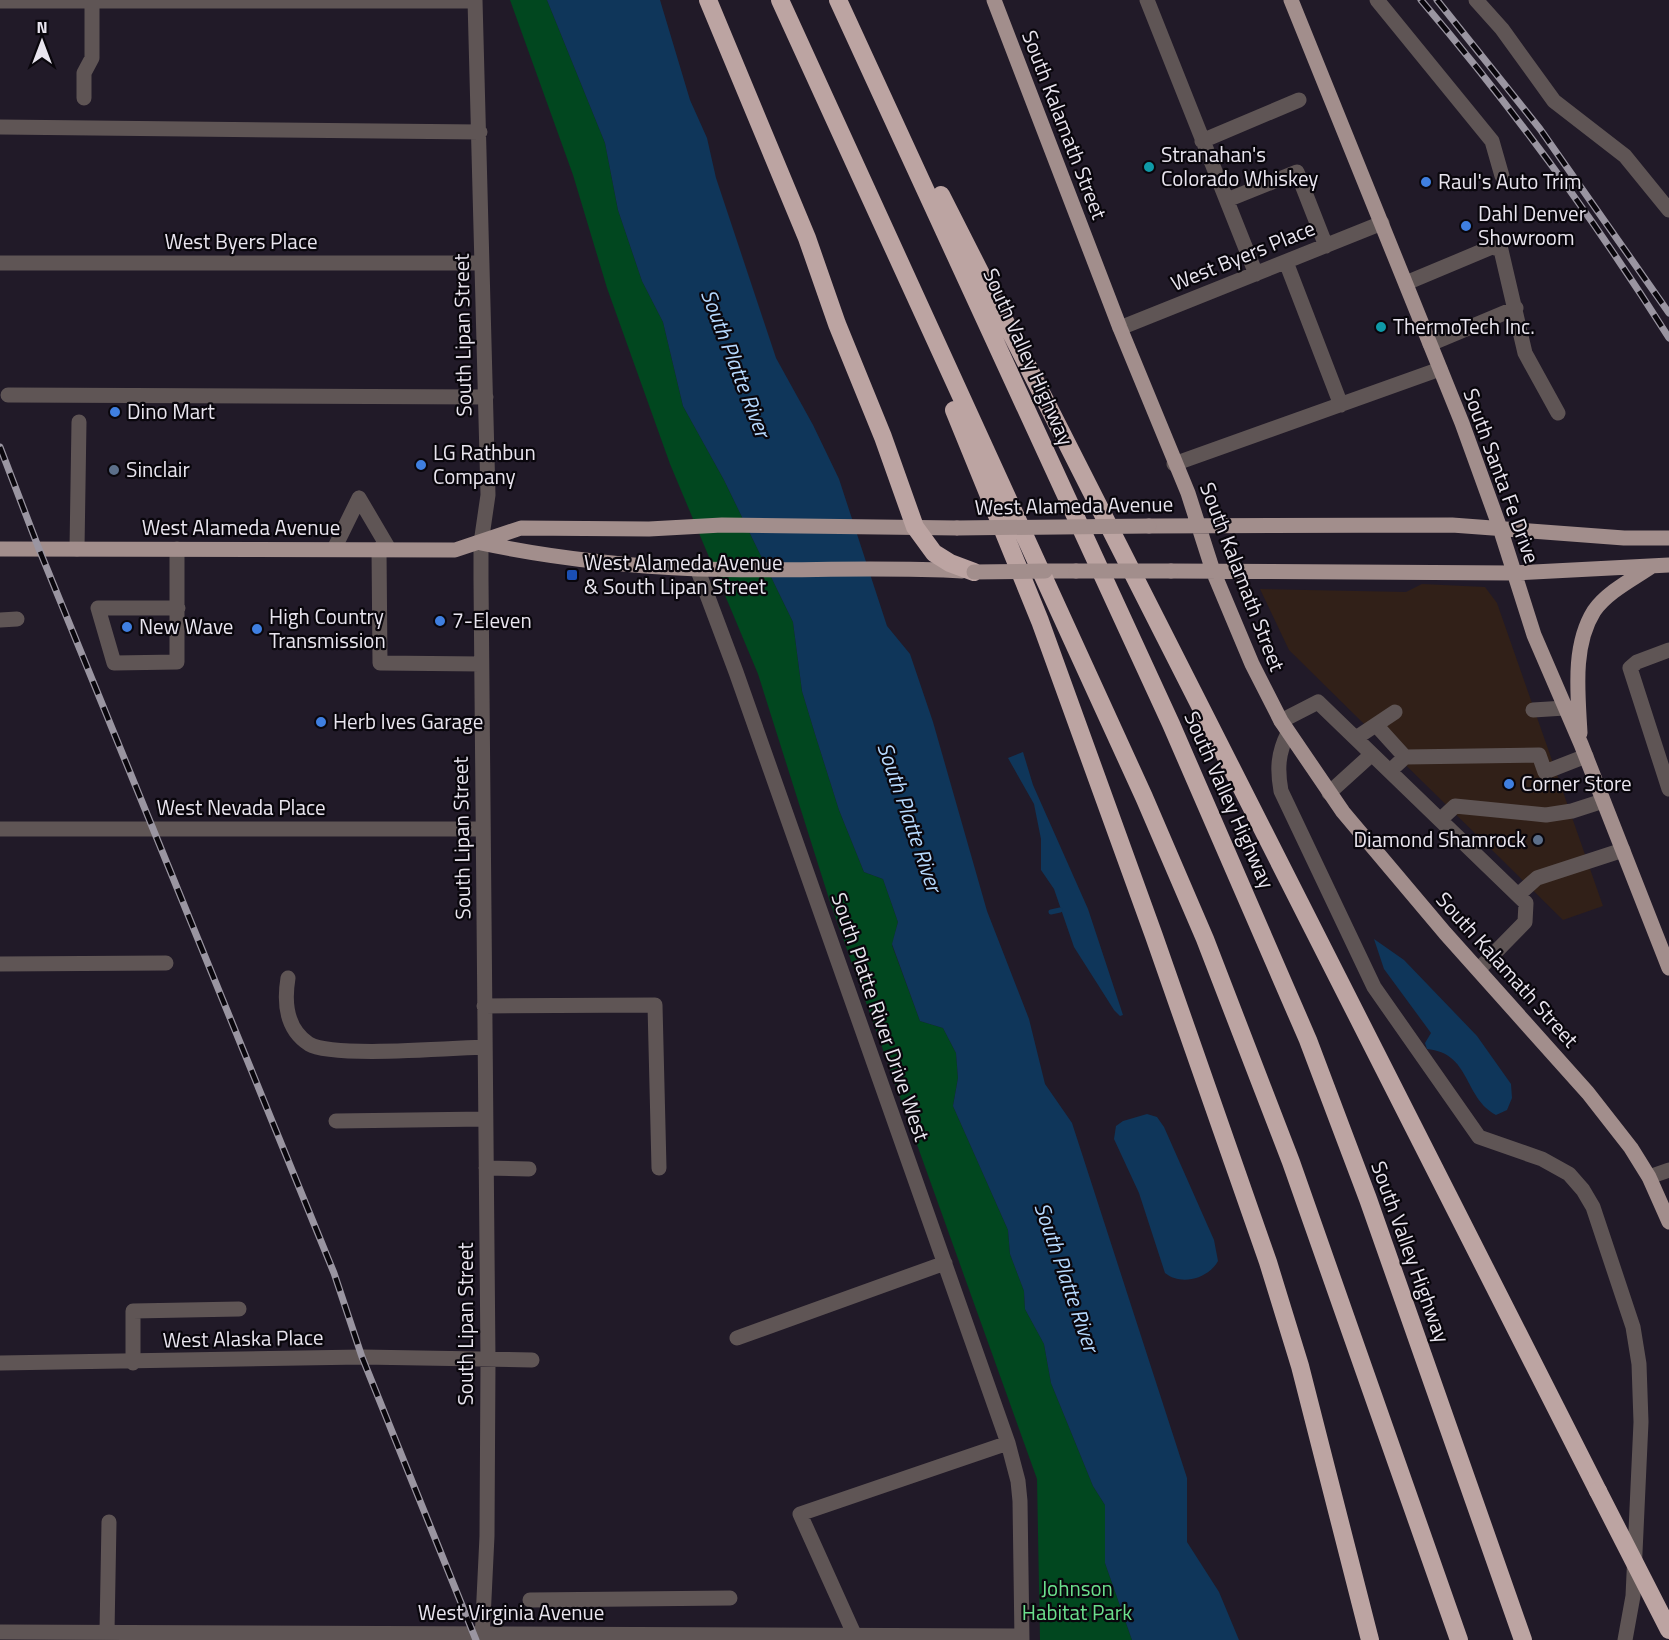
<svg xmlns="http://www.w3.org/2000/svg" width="1669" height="1640" font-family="'Titillium Web',sans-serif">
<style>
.commercial{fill:#312018}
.green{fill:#01471f}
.water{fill:#0f365a}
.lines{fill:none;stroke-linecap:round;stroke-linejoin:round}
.stream{stroke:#0f365a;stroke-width:5}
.minor{stroke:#5f5555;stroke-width:15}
.major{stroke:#a28e8c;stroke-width:15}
.highway{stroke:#bca4a2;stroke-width:18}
.rail-casing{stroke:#9a95a1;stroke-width:7}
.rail{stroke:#09060c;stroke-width:4.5;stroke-dasharray:14;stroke-linecap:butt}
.major-bridge{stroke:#a28e8c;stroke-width:15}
.highway-bridge{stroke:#bca4a2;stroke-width:18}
.culture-dot{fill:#0f9aa8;stroke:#09060c;stroke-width:2}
.shop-dot{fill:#3f7fe0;stroke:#09060c;stroke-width:2}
.service-dot{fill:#5c6f8a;stroke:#09060c;stroke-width:2}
.transit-dot{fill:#1a4fb4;stroke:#09060c;stroke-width:2}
.labels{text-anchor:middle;stroke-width:4.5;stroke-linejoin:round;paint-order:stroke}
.street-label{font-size:21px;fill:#e9e5ef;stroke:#09060c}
.poi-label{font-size:21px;fill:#e9e5ef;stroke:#09060c;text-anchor:start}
.park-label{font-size:21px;fill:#6be08d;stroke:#09060c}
.water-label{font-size:22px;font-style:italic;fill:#b6d9fe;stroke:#09060c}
</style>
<rect width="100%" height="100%" fill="#211a28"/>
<!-- commercial -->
<path class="commercial" d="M 1422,584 L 1485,587 L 1497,603 L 1603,906 L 1563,920 L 1289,650 L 1260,589 L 1406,592 Z"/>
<!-- green -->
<path class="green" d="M 510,0 L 547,0 L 605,143 L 618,210 L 642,281 L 663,322 L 683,406 L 724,480 L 793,622 L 802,691 L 815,734 L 839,810 L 864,872 L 883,879 L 898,922 L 892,945 L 920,1021 L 943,1028 L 956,1053 L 958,1078 L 953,1106 L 1008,1230 L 1010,1254 L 1024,1291 L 1025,1309 L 1044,1344 L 1051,1383 L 1093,1486 L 1105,1505 L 1105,1563 L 1132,1640 L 1040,1640 L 1037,1479 L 830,902 L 758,674 L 670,464 L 607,288 L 573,175 Z"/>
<!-- water -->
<path class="water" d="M 547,0 L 660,0 L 690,100 L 707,138 L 716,178 L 776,358 L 813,425 L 839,479 L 887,626 L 910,654 L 933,722 L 987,911 L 1029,1019 L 1045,1084 L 1072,1123 L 1187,1478 L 1187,1542 L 1219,1592 L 1239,1640 L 1132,1640 L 1105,1563 L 1105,1505 L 1093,1486 L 1051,1383 L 1044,1344 L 1025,1309 L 1024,1291 L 1010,1254 L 1008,1230 L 953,1106 L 958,1078 L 956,1053 L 943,1028 L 920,1021 L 892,944 L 898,922 L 883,879 L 864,872 L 839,810 L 815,734 L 802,691 L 793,622 L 724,480 L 683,406 L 663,322 L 642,281 L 618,210 L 605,143 Z
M 1023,752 L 1033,785 L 1088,909 L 1123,1015 L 1120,1016 L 1114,1010 L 1074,947 L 1054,889 L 1041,870 L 1041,839 L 1034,804 L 1008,758 Z
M 1374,939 L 1404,960 L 1477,1036 L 1511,1084 L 1512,1098 L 1507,1110 L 1496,1115 C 1463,1097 1471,1053 1427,1049 L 1425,1043 L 1431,1033 L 1384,969 Z
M 1147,1114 L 1157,1117 L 1164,1127 L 1214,1240 L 1218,1261 C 1208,1279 1181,1286 1165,1273 L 1139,1193 L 1114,1139 L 1116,1126 L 1123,1121 Z"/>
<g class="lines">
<!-- stream -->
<path class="stream" d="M 1051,912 L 1060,910"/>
<!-- minor -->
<path class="minor" d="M 475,0 L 488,495 L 481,543 L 481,579 L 488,1361 L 487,1536 L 482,1640
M 1147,0 L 1256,274
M 1377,0 L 1492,141 L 1502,176
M 1476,0 L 1502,29 L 1554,101 L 1625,156 L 1669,210
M 0,1 L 475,1
M 84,98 L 84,73 L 92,58 L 92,1
M 0,127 L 480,132
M 1202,141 L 1299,100
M 1227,200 L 1297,172 L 1326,246
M 1286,262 L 1341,405
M 0,263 L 482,263
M 1406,283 L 1492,247 L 1501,250 L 1525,353 L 1558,413
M 1120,328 L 1382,223
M 1430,344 L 1516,308
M 8,395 L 486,397
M 1174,464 L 1440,369
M 359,498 L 389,549
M 77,549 L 79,422
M 177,549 L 177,662 L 114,663 L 98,608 L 178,608
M 334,549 L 359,498
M 379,549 L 380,663 L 481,664
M 697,568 L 736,672 L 1008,1443 L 1018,1481 L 1020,1501 L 1022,1640
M 0,620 L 17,619
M 1669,650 L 1637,662 L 1630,668 L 1669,789
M 1533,710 L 1565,708
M 1281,721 L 1318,702 L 1526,903 L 1525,922 L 1479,969
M 1376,725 L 1405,757
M 1288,733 C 1278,753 1277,769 1281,791 L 1374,987 L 1479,1137 L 1542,1159 L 1569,1174 L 1583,1190 L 1593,1207 L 1633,1327 L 1639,1364 L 1641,1422 L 1633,1596 L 1625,1640
M 1356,738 L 1395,712
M 1390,771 L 1405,757 L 1539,755 L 1545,772 L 1586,756
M 1329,793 L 1372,754
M 1440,820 L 1455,806 L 1546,815 L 1572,811 L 1603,801
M 0,829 L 482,829
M 1518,895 L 1537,878 L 1623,850
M 0,964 L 166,963
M 288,978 C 284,1002 286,1029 309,1044 C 332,1058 451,1048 485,1047
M 484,1006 L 655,1005 L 659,1168
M 336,1121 L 485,1119
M 486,1168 L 529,1169
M 1649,1177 L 1669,1170
M 737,1338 L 945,1263
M 0,1363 L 362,1357 L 532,1360
M 133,1363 L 133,1311 L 239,1309
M 530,1600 L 730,1598
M 0,1632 L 1022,1636
M 107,1632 L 109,1522
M 855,1636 L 800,1514 L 1008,1443"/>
<!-- major -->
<path class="major" d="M 994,0 L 1120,328 L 1188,493 L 1213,571 L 1252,664 L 1281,721 L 1343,812 L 1445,933 L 1588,1093 L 1631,1148 L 1649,1177 L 1669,1222
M 1291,0 L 1462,423 L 1500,528 L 1534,635 L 1581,744 L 1669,968
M 1149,526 L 1452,525 L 1624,538 L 1669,538
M 481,543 C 552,558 626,566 698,569 C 786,572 874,566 962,571
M 0,549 L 455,550 L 521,528 L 649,529 L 722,525 L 957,528
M 1045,571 L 1076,571
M 1171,571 L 1514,573 L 1669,565
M 1580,733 C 1578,694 1572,646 1594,611 C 1607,592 1633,579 1652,566"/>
<!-- highway -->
<path class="highway" d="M 708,0 L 807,238 L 837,324 L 883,437 L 915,527 L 934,553 L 950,563 L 974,572
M 780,0 L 1144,797 L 1205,939 L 1291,1162 L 1459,1640
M 838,0 L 1171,724 L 1308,1040 L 1368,1199 L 1523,1640
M 941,195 L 1598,1491
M 954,410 L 1040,621 L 1154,936 L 1268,1262 L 1300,1366 L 1370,1640"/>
<defs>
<path id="rail" d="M 1421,0 C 1512,107 1594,219 1669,338
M 1437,0 L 1540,129 L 1669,313
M 0,447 L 39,549 L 334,1273 L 362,1357 L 476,1640"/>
</defs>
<!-- rail casing -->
<use href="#rail" class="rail-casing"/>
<!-- rail -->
<use href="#rail" class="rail"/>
<!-- major-bridge -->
<path class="major-bridge" d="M 957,528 L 1149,526
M 1076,571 L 1171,571
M 974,572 L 1045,571"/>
<!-- highway-bridge -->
<path class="highway-bridge" d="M 1598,1491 L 1669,1630"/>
</g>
<!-- markers -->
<g class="culture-dot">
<circle cx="1149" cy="167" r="6"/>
<circle cx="1381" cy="327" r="6"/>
</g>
<g class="shop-dot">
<circle cx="1426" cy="182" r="6"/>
<circle cx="1466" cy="226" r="6"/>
<circle cx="115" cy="412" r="6"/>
<circle cx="421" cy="465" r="6"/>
<circle cx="440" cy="621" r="6"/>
<circle cx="127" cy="627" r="6"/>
<circle cx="257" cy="629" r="6"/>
<circle cx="321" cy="722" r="6"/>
<circle cx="1509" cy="784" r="6"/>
</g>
<g class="service-dot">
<circle cx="114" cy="470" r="6"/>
<circle cx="1538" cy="840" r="6"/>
</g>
<rect class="transit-dot" x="566" y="569" width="12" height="12" rx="3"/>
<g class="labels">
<!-- street labels -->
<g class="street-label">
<text transform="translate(1064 125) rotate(69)" y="7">South Kalamath Street</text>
<text x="241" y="249">West Byers Place</text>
<text transform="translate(1243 256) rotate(-22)" y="7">West Byers Place</text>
<text transform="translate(463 335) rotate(-91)" y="7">South Lipan Street</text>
<text transform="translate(1028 357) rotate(66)" y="7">South Valley Highway</text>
<text transform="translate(1501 476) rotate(70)" y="7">South Santa Fe Drive</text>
<text transform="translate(1074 506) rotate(-1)" y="7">West Alameda Avenue</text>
<text x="241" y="535">West Alameda Avenue</text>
<text transform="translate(1242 577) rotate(69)" y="7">South Kalamath Street</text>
<text transform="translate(1229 800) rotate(66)" y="7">South Valley Highway</text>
<text x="241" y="815">West Nevada Place</text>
<text transform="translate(462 838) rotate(-91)" y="7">South Lipan Street</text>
<text transform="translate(1507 970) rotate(48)" y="7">South Kalamath Street</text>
<text transform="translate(880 1017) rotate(71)" y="7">South Platte River Drive West</text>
<text transform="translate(1410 1252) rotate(70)" y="7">South Valley Highway</text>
<text transform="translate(466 1324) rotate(-90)" y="7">South Lipan Street</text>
<text transform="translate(243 1339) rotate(-1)" y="7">West Alaska Place</text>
<text x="511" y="1620">West Virginia Avenue</text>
</g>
<!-- poi labels -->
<g class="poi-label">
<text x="1161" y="162">Stranahan's<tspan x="1161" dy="24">Colorado Whiskey</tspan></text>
<text x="1438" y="189">Raul's Auto Trim</text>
<text x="1478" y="221">Dahl Denver<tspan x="1478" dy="24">Showroom</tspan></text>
<text x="1393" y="334">ThermoTech Inc.</text>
<text x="127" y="419">Dino Mart</text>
<text x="433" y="460">LG Rathbun<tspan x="433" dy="24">Company</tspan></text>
<text x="126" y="477">Sinclair</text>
<text x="584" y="570">West Alameda Avenue<tspan x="584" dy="24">&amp; South Lipan Street</tspan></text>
<text x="269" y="624">High Country<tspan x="269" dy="24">Transmission</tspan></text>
<text x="452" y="628">7-Eleven</text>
<text x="139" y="634">New Wave</text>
<text x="333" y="729">Herb Ives Garage</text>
<text x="1521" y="791">Corner Store</text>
<text x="1526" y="847" text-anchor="end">Diamond Shamrock</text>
</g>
<!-- park labels -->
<g class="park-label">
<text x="1077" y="1596">Johnson<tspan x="1077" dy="24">Habitat Park</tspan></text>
</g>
<!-- water labels -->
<g class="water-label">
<text transform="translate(736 363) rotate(69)" y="8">South Platte River</text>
<text transform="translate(910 817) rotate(71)" y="8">South Platte River</text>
<text transform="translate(1067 1277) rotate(71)" y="8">South Platte River</text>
</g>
</g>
<!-- north arrow -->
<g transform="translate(42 42)" stroke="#09060c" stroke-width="4.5" paint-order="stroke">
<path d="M0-4.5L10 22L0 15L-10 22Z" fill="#e9e5ef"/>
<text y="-9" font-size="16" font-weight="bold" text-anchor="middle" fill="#e9e5ef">N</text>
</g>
</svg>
